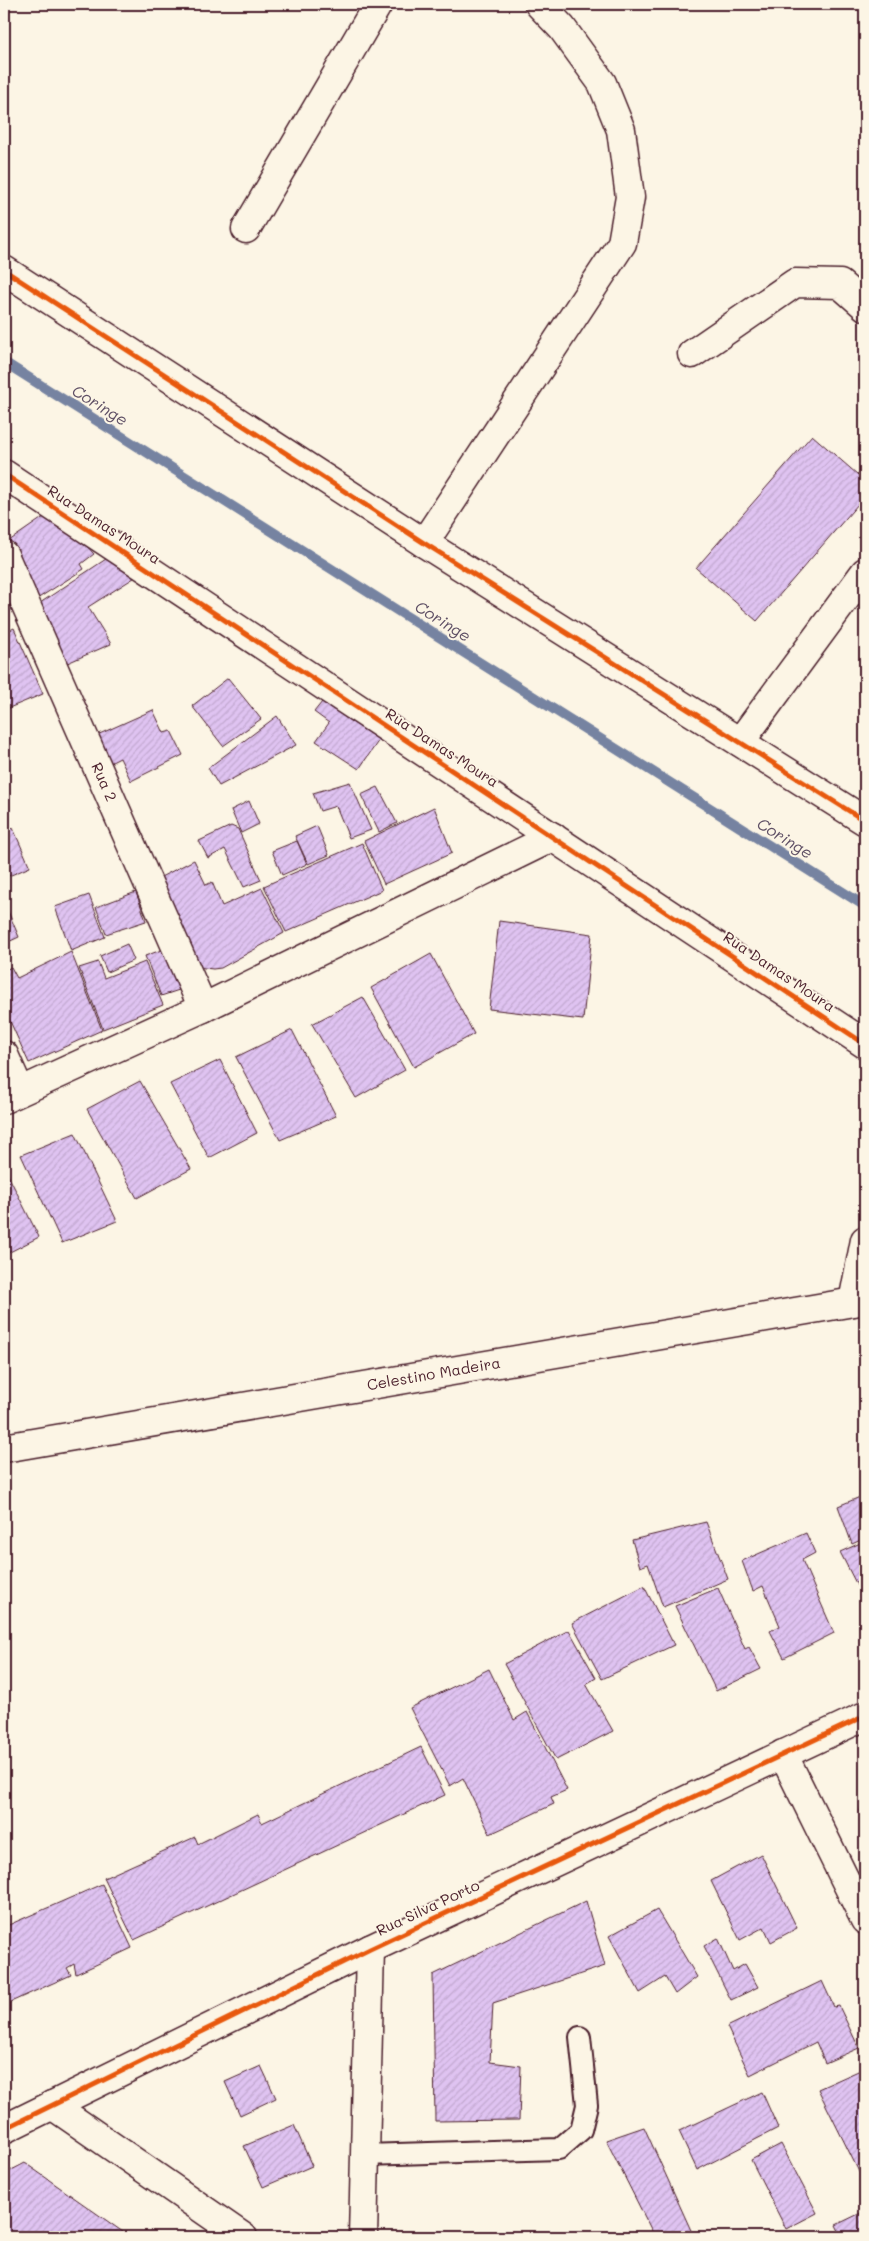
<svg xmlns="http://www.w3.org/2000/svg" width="869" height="2241" font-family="Mali,sans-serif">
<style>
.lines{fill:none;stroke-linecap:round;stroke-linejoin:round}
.stream{stroke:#7683a1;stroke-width:10}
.building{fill:url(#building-hatch);stroke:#4a1f2b}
.service-casing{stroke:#4a1f2b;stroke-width:24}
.minor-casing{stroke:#4a1f2b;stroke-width:31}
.service{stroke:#fcf5e5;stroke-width:20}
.minor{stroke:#fcf5e5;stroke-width:28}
.cycleway-casing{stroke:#fcf5e5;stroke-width:8}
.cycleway{stroke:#e8590c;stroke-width:5}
.labels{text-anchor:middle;stroke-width:4;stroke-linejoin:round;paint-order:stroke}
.street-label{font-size:15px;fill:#4a1f2b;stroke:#fcf5e5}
.water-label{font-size:16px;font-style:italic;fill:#605166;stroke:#fcf5e5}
</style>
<defs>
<pattern id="building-hatch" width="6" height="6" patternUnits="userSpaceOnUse" patternTransform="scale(1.25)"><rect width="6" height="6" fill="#dfc3f1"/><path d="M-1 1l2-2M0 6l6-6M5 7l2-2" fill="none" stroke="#c1a7cf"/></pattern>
</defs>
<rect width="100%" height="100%" fill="#fcf5e5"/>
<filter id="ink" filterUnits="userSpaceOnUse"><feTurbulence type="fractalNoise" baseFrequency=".02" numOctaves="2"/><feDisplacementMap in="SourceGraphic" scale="10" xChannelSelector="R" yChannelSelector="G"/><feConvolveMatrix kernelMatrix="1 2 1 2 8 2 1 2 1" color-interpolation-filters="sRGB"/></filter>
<g filter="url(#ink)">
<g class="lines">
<!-- stream -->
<path class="stream" d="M 4,362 L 865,906"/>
</g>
<!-- building -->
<path class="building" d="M 812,435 L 865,481 L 865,496 L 757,621 L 696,568 Z
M 54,510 L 94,554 L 81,564 L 84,569 L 37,599 L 9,541 Z
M 112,555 L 137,576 L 88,607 L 111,644 L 65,664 L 34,607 Z
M 4,611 L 10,625 L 4,628 Z
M 14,628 L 43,694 L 4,710 L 4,633 Z
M 228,678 L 261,719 L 223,746 L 192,706 Z
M 322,702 L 379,740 L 359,769 L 316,741 L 329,723 L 314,712 Z
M 153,710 L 164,733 L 171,731 L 183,755 L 131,781 L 120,758 L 108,764 L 95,736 Z
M 277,716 L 296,745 L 219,786 L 208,768 Z
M 350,782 L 371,830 L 349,838 L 336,806 L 320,811 L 313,793 Z
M 378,787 L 397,823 L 379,832 L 361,795 Z
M 249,801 L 259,824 L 241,833 L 231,810 Z
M 434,807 L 452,853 L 384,884 L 364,841 Z
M 231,826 L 238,829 L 261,880 L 244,887 L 225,849 L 208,858 L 199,841 Z
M 317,826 L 329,855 L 308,864 L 295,836 Z
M 13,828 L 30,867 L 4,878 L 4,832 Z
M 297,841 L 307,864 L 282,875 L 272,851 Z
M 362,843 L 382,890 L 286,932 L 264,886 Z
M 194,860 L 206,885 L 212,882 L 222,906 L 262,888 L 284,933 L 221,968 L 213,969 L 197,967 L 153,881 Z
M 136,892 L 146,921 L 106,934 L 96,907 Z
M 89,895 L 105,937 L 71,951 L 55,907 Z
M 4,902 L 19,937 L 4,944 Z
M 499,921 L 592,934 L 583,1020 L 489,1009 Z
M 127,944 L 134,960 L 107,972 L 100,956 Z
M 164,949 L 179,990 L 161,996 L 145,956 Z
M 71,952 L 102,1030 L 29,1063 L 4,1008 L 4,971 L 11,967 L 17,978 Z
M 431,954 L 474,1034 L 414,1067 L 371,988 Z
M 98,962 L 104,978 L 145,962 L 163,1005 L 103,1029 L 79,968 Z
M 363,997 L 405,1070 L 356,1098 L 312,1024 Z
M 292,1030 L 336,1116 L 280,1140 L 236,1057 Z
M 220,1060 L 257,1133 L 209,1158 L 170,1084 Z
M 140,1081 L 191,1169 L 137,1198 L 87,1109 Z
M 75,1133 L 117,1221 L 62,1243 L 21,1155 Z
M 4,1167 L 39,1237 L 4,1255 Z
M 865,1495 L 865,1538 L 852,1544 L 838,1506 Z
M 706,1522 L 728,1579 L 663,1607 L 648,1564 L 640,1567 L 632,1540 Z
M 806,1533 L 815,1553 L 802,1560 L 834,1633 L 784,1658 L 770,1631 L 780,1626 L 763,1586 L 753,1591 L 742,1561 Z
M 865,1541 L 865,1601 L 840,1552 Z
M 644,1586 L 674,1645 L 602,1679 L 572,1623 Z
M 718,1588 L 745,1649 L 749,1647 L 761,1669 L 716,1691 L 675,1606 Z
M 569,1630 L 596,1678 L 586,1684 L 613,1731 L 556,1760 L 504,1664 Z
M 489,1669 L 514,1720 L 527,1712 L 567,1790 L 551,1797 L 554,1804 L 490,1834 L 463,1778 L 450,1786 L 410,1708 Z
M 421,1747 L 445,1795 L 134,1940 L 104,1878 L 195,1837 L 198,1844 L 258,1814 L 262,1823 Z
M 865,1791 L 865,1824 L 860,1811 Z
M 761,1854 L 797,1928 L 771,1942 L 764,1927 L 740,1940 L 711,1881 Z
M 102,1884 L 132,1948 L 76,1974 L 74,1964 L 67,1968 L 71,1975 L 4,2005 L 4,1927 Z
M 586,1901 L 605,1966 L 493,2003 L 490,2062 L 521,2066 L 519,2120 L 435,2121 L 433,1975 Z
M 657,1910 L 697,1977 L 675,1994 L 665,1977 L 640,1993 L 609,1936 Z
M 718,1938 L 733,1971 L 745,1964 L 758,1987 L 731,2000 L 704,1946 Z
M 822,1981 L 834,2007 L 839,2006 L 859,2048 L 825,2063 L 816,2042 L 750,2075 L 727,2027 Z
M 261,2066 L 276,2098 L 240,2115 L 225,2082 Z
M 865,2068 L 865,2184 L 818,2089 Z
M 762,2092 L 778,2128 L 697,2170 L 679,2131 Z
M 294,2125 L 312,2166 L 263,2187 L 244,2146 Z
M 644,2127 L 694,2237 L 655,2237 L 606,2140 Z
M 781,2144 L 817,2213 L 786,2229 L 751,2160 Z
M 25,2163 L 130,2237 L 4,2237 L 4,2174 Z
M 865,2211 L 865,2237 L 842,2237 L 836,2225 Z"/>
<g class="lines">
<defs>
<path id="service" d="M 365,2155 L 559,2149 L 581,2130 L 587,2105 L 580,2037"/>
<g id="minor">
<path d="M 246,229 L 378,4"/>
<path d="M 4,270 L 424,543 L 865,821"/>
<path d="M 692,354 L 795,283 L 840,284 L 865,306"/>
<path d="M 4,474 L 865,1044"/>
<path d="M 424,543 L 622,243 L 630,197 L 621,130 L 602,83 L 562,28 L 539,4"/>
<path id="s1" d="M 4,555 L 203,1008"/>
<path d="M 740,742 L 865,572"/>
<path d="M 4,1055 L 20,1091"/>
<path d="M 4,1099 L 203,1008 L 553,837"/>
<path d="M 853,1302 L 865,1240"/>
<path id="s2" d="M 4,1448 L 865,1300"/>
<path d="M 783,1754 L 865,1920"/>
<path d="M 52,2105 L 243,2237"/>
<path d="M 4,2129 L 370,1949 L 865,1716"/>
<path d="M 363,2237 L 370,1949"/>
</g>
</defs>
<!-- service casing -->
<use href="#service" class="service-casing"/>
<!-- minor casing -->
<use href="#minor" class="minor-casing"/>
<!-- service -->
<use href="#service" class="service"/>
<!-- minor -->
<use href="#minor" class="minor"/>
<defs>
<path id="cycleway" d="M 4,270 L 424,543 L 865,821
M 4,474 L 865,1044
M 4,2129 L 370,1949 L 865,1716"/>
</defs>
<!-- cycleway casing -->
<use href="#cycleway" class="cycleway-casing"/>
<!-- cycleway -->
<use href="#cycleway" class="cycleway"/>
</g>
</g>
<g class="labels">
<!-- street labels -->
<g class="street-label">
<text transform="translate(104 525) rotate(33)" y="5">Rua Damas Moura</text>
<text transform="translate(442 748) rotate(33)" y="5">Rua Damas Moura</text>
<text dy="5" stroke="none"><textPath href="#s1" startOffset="248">Rua 2</textPath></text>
<text transform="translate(779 972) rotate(34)" y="5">Rua Damas Moura</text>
<text dy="5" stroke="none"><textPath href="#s2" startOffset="436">Celestino Madeira</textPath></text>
<text transform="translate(428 1908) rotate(-25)" y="5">Rua Silva Porto</text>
</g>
<!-- water labels -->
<g class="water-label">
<text transform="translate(100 405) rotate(32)" y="6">Coringe</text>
<text transform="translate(443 621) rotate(32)" y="6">Coringe</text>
<text transform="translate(785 838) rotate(32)" y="6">Coringe</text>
</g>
</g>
<!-- margin -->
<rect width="869" height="2241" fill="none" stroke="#fcf5e5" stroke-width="20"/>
<rect x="10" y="10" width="849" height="2221" fill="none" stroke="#4a1f2b" stroke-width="2" filter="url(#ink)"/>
</svg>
